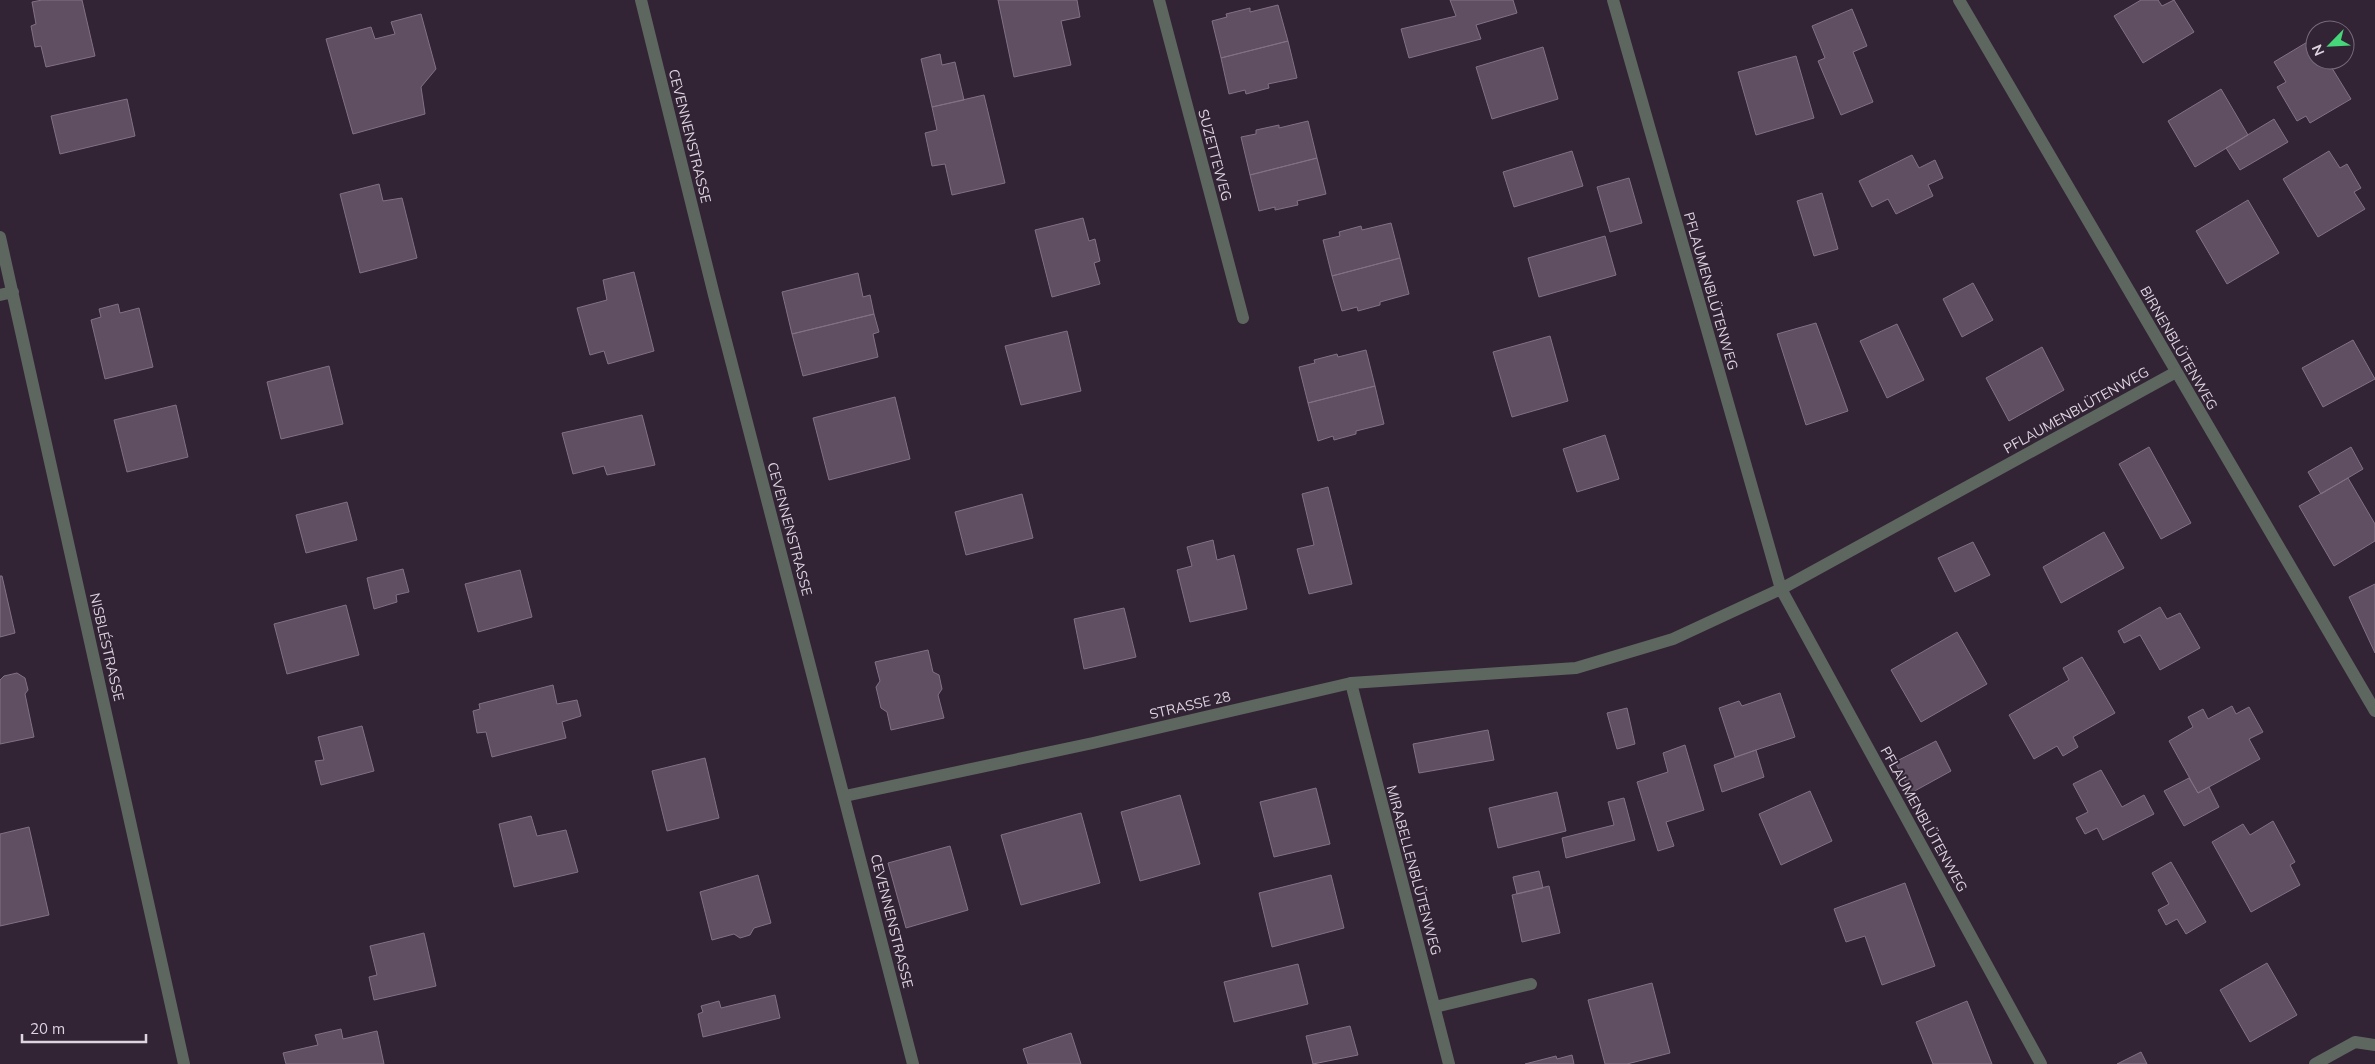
<svg xmlns="http://www.w3.org/2000/svg" width="2375" height="1064" font-family="Mulish,sans-serif">
<style>
.building{fill:#604f63;stroke:#827186}
.lines{fill:none;stroke-linecap:round;stroke-linejoin:round}
.service{stroke:#5d665f;stroke-width:12}
.minor{stroke:#5d665f;stroke-width:12}
.labels{text-anchor:middle;stroke-width:4;stroke-linejoin:round;paint-order:stroke}
.street-label{font-size:14px;fill:#ded4e0;stroke:#322435}
</style>
<rect width="100%" height="100%" fill="#322435"/>
<!-- building -->
<path class="building" d="M 42,0 L 82,0 L 95,56 L 46,67 L 41,46 L 35,47 L 31,26 L 36,24 L 32,2 Z
M 998,0 L 1077,0 L 1080,17 L 1061,21 L 1071,65 L 1014,77 Z
M 1450,0 L 1513,0 L 1517,13 L 1476,25 L 1481,39 L 1409,58 L 1401,29 L 1456,16 Z
M 2141,0 L 2158,0 L 2162,6 L 2174,0 L 2194,32 L 2143,63 L 2114,16 Z
M 1278,5 L 1288,41 L 1221,58 L 1212,21 L 1227,17 L 1226,14 L 1250,8 L 1250,12 Z
M 1852,9 L 1867,46 L 1853,52 L 1873,102 L 1841,115 L 1818,61 L 1825,58 L 1812,26 Z
M 421,14 L 436,69 L 421,87 L 425,114 L 353,134 L 326,39 L 371,27 L 375,39 L 395,34 L 391,22 Z
M 2314,38 L 2315,60 L 2327,60 L 2351,99 L 2310,123 L 2306,116 L 2297,121 L 2277,87 L 2286,82 L 2274,62 Z
M 1288,41 L 1297,78 L 1268,84 L 1269,88 L 1246,94 L 1245,90 L 1229,94 L 1221,58 Z
M 1543,47 L 1558,99 L 1492,119 L 1476,67 Z
M 940,54 L 942,65 L 955,62 L 964,100 L 932,107 L 921,59 Z
M 1796,56 L 1814,118 L 1756,135 L 1738,72 Z
M 2221,89 L 2248,135 L 2195,167 L 2168,121 Z
M 984,95 L 1005,183 L 952,195 L 945,164 L 932,166 L 925,133 L 937,130 L 932,107 Z
M 127,99 L 135,136 L 60,154 L 51,116 Z
M 2274,119 L 2288,142 L 2240,170 L 2226,148 Z
M 1308,121 L 1317,158 L 1250,175 L 1241,137 L 1256,134 L 1256,130 L 1279,125 L 1279,128 Z
M 1572,151 L 1583,186 L 1514,207 L 1503,172 Z
M 2329,151 L 2340,168 L 2347,164 L 2361,188 L 2354,192 L 2365,209 L 2318,237 L 2283,179 Z
M 1912,155 L 1919,168 L 1935,160 L 1943,178 L 1928,185 L 1933,196 L 1896,214 L 1888,199 L 1872,207 L 1859,181 Z
M 1317,158 L 1326,194 L 1297,201 L 1298,205 L 1275,210 L 1275,207 L 1259,211 L 1250,175 Z
M 1629,178 L 1642,223 L 1610,232 L 1597,187 Z
M 379,184 L 383,201 L 402,198 L 417,258 L 360,273 L 340,194 Z
M 1822,193 L 1838,249 L 1814,256 L 1797,201 Z
M 2248,200 L 2279,253 L 2227,284 L 2196,231 Z
M 1083,218 L 1089,241 L 1095,239 L 1100,261 L 1094,263 L 1100,284 L 1052,297 L 1035,230 Z
M 1391,223 L 1400,258 L 1332,276 L 1323,240 L 1340,236 L 1339,232 L 1361,226 L 1362,230 Z
M 1605,236 L 1616,275 L 1539,297 L 1528,258 Z
M 1400,258 L 1409,294 L 1380,302 L 1380,305 L 1358,311 L 1357,307 L 1342,311 L 1332,276 Z
M 634,272 L 654,351 L 608,364 L 604,351 L 590,355 L 577,308 L 607,300 L 603,280 Z
M 858,273 L 863,297 L 870,295 L 874,314 L 792,334 L 782,292 Z
M 1973,283 L 1993,320 L 1962,337 L 1943,299 Z
M 118,304 L 120,313 L 139,308 L 153,367 L 105,379 L 91,320 L 101,317 L 99,309 Z
M 874,314 L 879,332 L 873,334 L 878,357 L 803,376 L 792,334 Z
M 1816,323 L 1848,411 L 1806,425 L 1777,334 Z
M 1897,324 L 1924,380 L 1887,398 L 1860,341 Z
M 1067,331 L 1081,391 L 1021,405 L 1005,346 Z
M 1550,336 L 1568,401 L 1512,417 L 1493,352 Z
M 2353,340 L 2375,379 L 2323,407 L 2302,368 Z
M 2042,347 L 2064,390 L 2009,421 L 1986,378 Z
M 1366,350 L 1375,386 L 1308,403 L 1299,367 L 1315,363 L 1314,360 L 1337,354 L 1338,357 Z
M 329,366 L 343,424 L 281,439 L 267,382 Z
M 1375,386 L 1384,424 L 1356,431 L 1356,434 L 1334,440 L 1333,436 L 1318,441 L 1308,403 Z
M 895,397 L 910,459 L 829,480 L 813,418 Z
M 176,405 L 188,457 L 127,472 L 114,420 Z
M 642,415 L 655,465 L 607,475 L 604,466 L 573,474 L 562,433 Z
M 1605,435 L 1619,479 L 1577,492 L 1563,449 Z
M 2149,447 L 2191,523 L 2161,539 L 2119,464 Z
M 2351,447 L 2363,469 L 2321,494 L 2308,472 Z
M 2348,478 L 2375,524 L 2375,541 L 2334,566 L 2299,506 Z
M 1328,487 L 1352,584 L 1309,594 L 1297,549 L 1314,545 L 1302,494 Z
M 1022,494 L 1033,538 L 966,555 L 955,512 Z
M 347,502 L 357,540 L 306,553 L 296,515 Z
M 2104,532 L 2124,568 L 2061,603 L 2043,567 Z
M 1213,540 L 1217,560 L 1234,555 L 1247,609 L 1190,622 L 1177,570 L 1192,566 L 1187,547 Z
M 1973,542 L 1990,575 L 1955,592 L 1938,558 Z
M 403,569 L 409,592 L 396,595 L 397,602 L 374,609 L 367,578 Z
M 520,570 L 532,617 L 478,632 L 465,584 Z
M 0,576 L 2,576 L 15,633 L 0,637 Z
M 2375,584 L 2375,653 L 2349,597 Z
M 346,605 L 359,655 L 287,674 L 274,624 Z
M 2160,607 L 2167,619 L 2180,613 L 2200,648 L 2160,670 L 2140,635 L 2124,643 L 2118,631 Z
M 1124,608 L 1136,657 L 1084,669 L 1074,619 Z
M 1957,632 L 1987,684 L 1921,722 L 1891,670 Z
M 928,650 L 933,672 L 939,675 L 942,689 L 938,695 L 944,718 L 891,730 L 887,712 L 881,708 L 876,687 L 880,681 L 875,662 Z
M 2082,657 L 2115,713 L 2073,737 L 2078,747 L 2063,756 L 2057,746 L 2034,759 L 2009,715 L 2069,680 L 2063,668 Z
M 17,673 L 25,678 L 28,690 L 25,694 L 34,737 L 0,744 L 0,680 L 4,676 Z
M 553,685 L 557,704 L 577,700 L 581,716 L 562,722 L 566,738 L 492,757 L 486,732 L 477,733 L 473,711 L 480,709 L 479,704 Z
M 1780,693 L 1795,737 L 1735,757 L 1719,708 L 1739,701 L 1742,706 Z
M 2232,706 L 2236,714 L 2249,707 L 2263,732 L 2249,739 L 2260,759 L 2198,793 L 2169,741 L 2193,727 L 2188,717 L 2203,709 L 2208,719 Z
M 1627,708 L 1635,744 L 1617,749 L 1607,713 Z
M 362,726 L 374,771 L 321,785 L 315,761 L 324,760 L 318,737 Z
M 1488,730 L 1494,760 L 1419,773 L 1413,744 Z
M 1936,741 L 1951,771 L 1911,793 L 1895,762 Z
M 1685,745 L 1704,810 L 1666,822 L 1674,846 L 1658,851 L 1637,782 L 1668,772 L 1663,753 Z
M 1756,750 L 1764,777 L 1722,792 L 1714,765 Z
M 705,758 L 719,818 L 667,831 L 652,771 Z
M 2101,770 L 2122,807 L 2144,795 L 2154,814 L 2103,840 L 2097,828 L 2085,834 L 2076,818 L 2088,812 L 2073,784 Z
M 2189,778 L 2198,793 L 2209,787 L 2219,807 L 2184,826 L 2164,791 Z
M 1316,788 L 1330,844 L 1274,857 L 1260,802 Z
M 1810,791 L 1832,841 L 1781,865 L 1759,814 Z
M 1557,792 L 1566,831 L 1498,848 L 1489,808 Z
M 1180,795 L 1200,864 L 1140,881 L 1121,812 Z
M 1624,798 L 1635,840 L 1566,858 L 1562,838 L 1614,825 L 1608,802 Z
M 1081,813 L 1100,883 L 1021,905 L 1001,835 Z
M 531,816 L 537,836 L 566,830 L 578,872 L 514,887 L 499,824 Z
M 2273,821 L 2295,862 L 2290,865 L 2300,885 L 2251,912 L 2212,842 L 2243,824 L 2250,835 Z
M 29,827 L 49,915 L 0,926 L 0,834 Z
M 950,846 L 968,910 L 906,928 L 888,863 Z
M 2171,862 L 2206,922 L 2186,934 L 2177,919 L 2166,925 L 2158,910 L 2169,904 L 2152,873 Z
M 1539,871 L 1543,888 L 1517,894 L 1513,877 Z
M 758,875 L 771,923 L 754,928 L 750,935 L 740,938 L 734,934 L 712,940 L 700,892 Z
M 1331,875 L 1344,928 L 1272,947 L 1259,893 Z
M 1905,883 L 1935,966 L 1882,985 L 1865,936 L 1846,942 L 1834,909 Z
M 1549,886 L 1560,933 L 1522,942 L 1512,895 Z
M 424,933 L 436,986 L 374,1000 L 369,977 L 377,975 L 370,946 Z
M 2267,963 L 2297,1015 L 2250,1042 L 2220,990 Z
M 1298,964 L 1308,1004 L 1234,1022 L 1224,982 Z
M 1652,983 L 1670,1053 L 1627,1064 L 1605,1064 L 1588,1000 Z
M 775,995 L 780,1018 L 703,1037 L 698,1014 L 703,1012 L 701,1006 L 719,1001 L 721,1008 Z
M 1967,1001 L 1992,1064 L 1933,1064 L 1916,1022 Z
M 1350,1026 L 1358,1055 L 1313,1064 L 1306,1036 Z
M 341,1029 L 343,1039 L 377,1031 L 384,1064 L 286,1064 L 283,1053 L 318,1045 L 315,1035 Z
M 1071,1033 L 1081,1064 L 1028,1064 L 1023,1049 Z
M 2141,1052 L 2147,1064 L 2117,1064 Z
M 1572,1055 L 1574,1064 L 1525,1064 L 1556,1056 L 1557,1059 Z"/>
<g class="lines">
<!-- service -->
<path class="service" d="M 1959,0 L 2375,711
M 1351,683 L 1449,1064
M 1435,1007 L 1531,984"/>
<!-- minor -->
<path class="minor" d="M 641,0 L 714,295 L 913,1064
M 1159,0 L 1243,318
M 1613,0 L 1781,589 L 2041,1064
M 0,237 L 184,1064
M 0,295 L 13,292
M 845,796 L 1093,743 L 1351,683 L 1576,668 L 1673,639 L 1781,589 L 2176,372
M 2315,1064 L 2355,1042 L 2375,1045"/>
</g>
<g class="labels">
<!-- street labels -->
<g class="street-label">
<text transform="translate(690 136) rotate(76)" y="5">CEVENNENSTRASSE</text>
<text transform="translate(1215 155) rotate(75)" y="5">SUZETTEWEG</text>
<text transform="translate(1711 291) rotate(74)" y="5">PFLAUMENBLÜTENWEG</text>
<text transform="translate(2179 348) rotate(60)" y="5">BIRNENBLÜTENWEG</text>
<text transform="translate(2076 410) rotate(-29)" y="5">PFLAUMENBLÜTENWEG</text>
<text transform="translate(790 529) rotate(75)" y="5">CEVENNENSTRASSE</text>
<text transform="translate(107 647) rotate(77)" y="5">NISBLÉSTRASSE</text>
<text transform="translate(1190 705) rotate(-13)" y="5">STRASSE 28</text>
<text transform="translate(1924 819) rotate(61)" y="5">PFLAUMENBLÜTENWEG</text>
<text transform="translate(1414 870) rotate(75)" y="5">MIRABELLENBLÜTENWEG</text>
<text transform="translate(892 921) rotate(76)" y="5">CEVENNENSTRASSE</text>
</g>
</g>
<!-- north arrow -->
<g transform="translate(2330 45) rotate(246)"><circle r="24" fill="#322435" stroke="#776a79"/>
<path d="M0-4L9 19L0 12L-9 19Z" fill="#45d77a"/>
<text y="-8" font-size="14" font-weight="bold" text-anchor="middle" fill="#ded4e0">N</text>
</g>
<!-- scale -->
<path d="M22 1034v8h124v-8" fill="none" stroke="#ded4e0" stroke-width="2.5"/>
<text x="30" y="1034" font-size="15" fill="#ded4e0" stroke="#322435" stroke-width="4" paint-order="stroke">20 m</text>
</svg>
